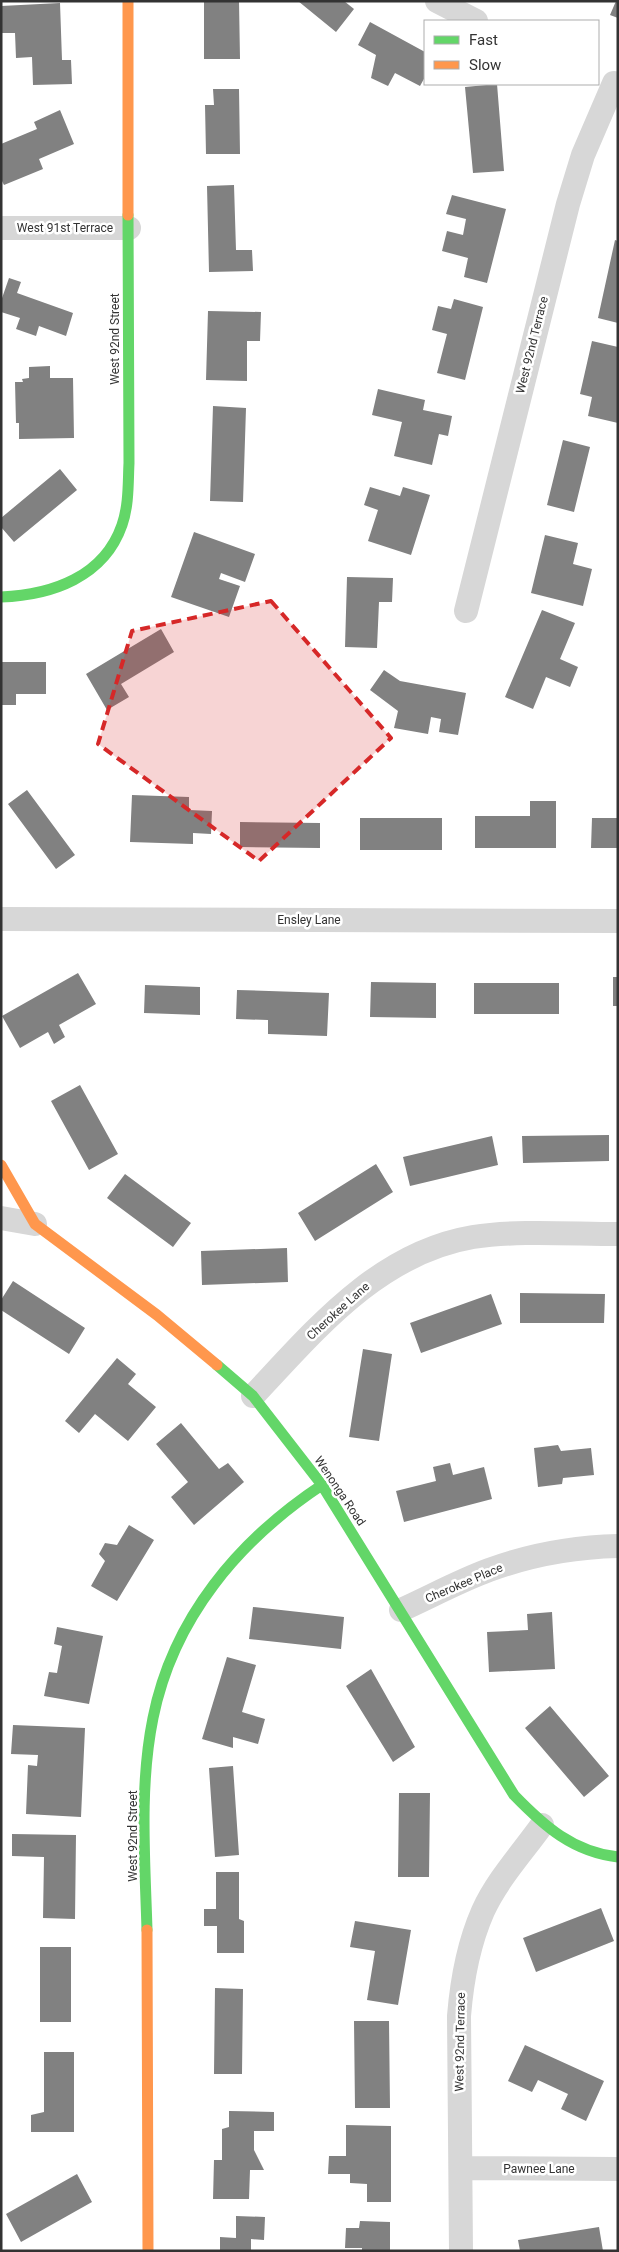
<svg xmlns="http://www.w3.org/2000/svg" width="619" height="2252" font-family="Roboto,sans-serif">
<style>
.building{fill:#818181}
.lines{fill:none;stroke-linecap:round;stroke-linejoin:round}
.street{stroke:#d7d7d7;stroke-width:24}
.fast{stroke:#63d668;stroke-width:11}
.slow{stroke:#ff974d;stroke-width:11}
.marked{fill:#d62828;fill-opacity:0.2;stroke:#d62828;stroke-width:4;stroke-dasharray:10 6;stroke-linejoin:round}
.labels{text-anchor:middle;stroke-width:5;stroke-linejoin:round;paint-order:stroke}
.street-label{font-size:12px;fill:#333;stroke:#fff}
</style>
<rect width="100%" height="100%" fill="#fff"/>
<!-- building -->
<path class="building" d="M 204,1 L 239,1 L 240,59 L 204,59 Z
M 298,1 L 344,1 L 354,9 L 336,32 Z
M 616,1 L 618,1 L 618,18 L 610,15 Z
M 60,3 L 62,60 L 71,60 L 72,84 L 33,85 L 32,57 L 16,58 L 15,33 L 1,33 L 1,6 Z
M 370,22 L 425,52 L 425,77 L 420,86 L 395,73 L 388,86 L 371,78 L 376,55 L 358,45 Z
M 497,84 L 504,171 L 473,173 L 465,87 Z
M 213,89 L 239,89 L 240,154 L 206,154 L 205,105 L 214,105 Z
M 60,110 L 74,144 L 39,159 L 43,169 L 4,185 L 1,179 L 1,144 L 37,129 L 34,122 Z
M 234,185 L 236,250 L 252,250 L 253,271 L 209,272 L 207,186 Z
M 452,195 L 506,209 L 487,283 L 464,277 L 468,258 L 442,251 L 447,231 L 463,235 L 466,219 L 446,214 Z
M 615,240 L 618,241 L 618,323 L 598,318 Z
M 9,278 L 21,282 L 17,293 L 73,313 L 66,336 L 39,326 L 36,336 L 16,329 L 20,318 L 1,312 L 1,301 Z
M 454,299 L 483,307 L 465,380 L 437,373 L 447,334 L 432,330 L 438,306 L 451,309 Z
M 208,311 L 261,312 L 260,341 L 247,341 L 247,381 L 206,380 Z
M 592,341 L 618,347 L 618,423 L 588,416 L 592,397 L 580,394 Z
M 50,366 L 50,378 L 73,378 L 74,438 L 19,439 L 19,423 L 16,423 L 15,382 L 23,382 L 22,379 L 29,378 L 29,367 Z
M 378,389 L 425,400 L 423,410 L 452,416 L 448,436 L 439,434 L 432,465 L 394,456 L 402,422 L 372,415 Z
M 213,406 L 246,408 L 243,502 L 210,501 Z
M 563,440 L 590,447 L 574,512 L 547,505 Z
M 60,469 L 77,490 L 14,542 L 1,527 L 1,518 Z
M 370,487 L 400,496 L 403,487 L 430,495 L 411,555 L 368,541 L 378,510 L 364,505 Z
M 194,532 L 255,554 L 245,582 L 221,573 L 219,579 L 240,586 L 229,617 L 171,597 Z
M 545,535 L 578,543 L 573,564 L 592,569 L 583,606 L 531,593 Z
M 347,577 L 393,578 L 392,602 L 379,602 L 377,648 L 345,647 Z
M 542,610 L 575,623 L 560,659 L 578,667 L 570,687 L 546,677 L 533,709 L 505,697 Z
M 161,629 L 174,652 L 121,684 L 129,697 L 107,710 L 86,674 Z
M 1,662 L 46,662 L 46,694 L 16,694 L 16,705 L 1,705 Z
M 384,670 L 400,681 L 466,693 L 458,735 L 439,732 L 441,719 L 431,717 L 428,734 L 394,728 L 398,711 L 370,690 Z
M 27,790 L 75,855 L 56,869 L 8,804 Z
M 132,795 L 189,797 L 189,810 L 212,811 L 211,834 L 193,833 L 193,844 L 130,842 Z
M 530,801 L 556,801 L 556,848 L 475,848 L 475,816 L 530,816 Z
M 360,818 L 442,818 L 442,850 L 360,850 Z
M 592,818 L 618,818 L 618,848 L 591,848 Z
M 240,822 L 320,823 L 320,848 L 240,847 Z
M 78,973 L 96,1004 L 59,1025 L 65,1037 L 54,1044 L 48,1032 L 20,1048 L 2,1016 Z
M 613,977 L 618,977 L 618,1006 L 613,1006 Z
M 371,982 L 436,983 L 436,1018 L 370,1017 Z
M 474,983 L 559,983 L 559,1014 L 474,1014 Z
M 145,985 L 200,987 L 200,1015 L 144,1013 Z
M 237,990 L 329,993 L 327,1036 L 268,1034 L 268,1020 L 236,1019 Z
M 80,1085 L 118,1154 L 89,1170 L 51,1101 Z
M 609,1135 L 609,1161 L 523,1163 L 522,1136 Z
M 492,1136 L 498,1165 L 410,1186 L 403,1157 Z
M 376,1164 L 393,1192 L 315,1241 L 298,1213 Z
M 125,1174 L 191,1223 L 173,1247 L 107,1198 Z
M 287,1248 L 288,1282 L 202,1285 L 201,1251 Z
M 13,1281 L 85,1328 L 69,1354 L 1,1310 L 1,1300 Z
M 520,1293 L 605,1294 L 604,1323 L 520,1323 Z
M 491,1294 L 502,1324 L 421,1353 L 410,1323 Z
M 363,1349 L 392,1354 L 379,1441 L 349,1437 Z
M 117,1358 L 136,1374 L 128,1384 L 156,1407 L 128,1441 L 95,1414 L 79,1433 L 65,1421 Z
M 181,1423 L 219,1469 L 228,1463 L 244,1482 L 194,1525 L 171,1497 L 188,1482 L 156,1444 Z
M 558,1445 L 561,1451 L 591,1448 L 594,1475 L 563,1478 L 562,1484 L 538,1487 L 534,1448 Z
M 450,1463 L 453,1475 L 484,1467 L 492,1499 L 404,1522 L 396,1491 L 436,1481 L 433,1467 Z
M 129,1525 L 154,1540 L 117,1601 L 91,1586 L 105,1561 L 99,1554 L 105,1543 L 117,1545 Z
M 253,1607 L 344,1617 L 341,1649 L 249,1639 Z
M 552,1612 L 555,1669 L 489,1672 L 487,1632 L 528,1630 L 527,1614 Z
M 57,1627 L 103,1636 L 89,1704 L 44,1696 L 49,1672 L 57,1673 L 62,1646 L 54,1644 Z
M 227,1657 L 256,1665 L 242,1712 L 265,1719 L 258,1744 L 233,1737 L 233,1748 L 202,1739 Z
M 371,1669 L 415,1747 L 393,1762 L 346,1686 Z
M 550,1706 L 609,1776 L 584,1797 L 525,1728 Z
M 13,1725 L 85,1728 L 81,1817 L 26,1814 L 28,1765 L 37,1766 L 38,1755 L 11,1754 Z
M 233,1766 L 239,1855 L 215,1857 L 209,1768 Z
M 399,1793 L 430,1793 L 429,1877 L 398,1877 Z
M 12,1834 L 76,1835 L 75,1919 L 43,1918 L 44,1857 L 12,1856 Z
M 216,1872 L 239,1872 L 239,1919 L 244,1921 L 244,1953 L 217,1953 L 217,1926 L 204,1926 L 204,1909 L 216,1909 Z
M 601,1908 L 614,1941 L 536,1972 L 523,1938 Z
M 355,1921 L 411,1930 L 398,2005 L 367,2000 L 375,1951 L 350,1947 Z
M 40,1947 L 71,1947 L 71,2022 L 40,2022 Z
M 215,1988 L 243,1989 L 242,2074 L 214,2074 Z
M 354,2021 L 389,2021 L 390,2108 L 355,2108 Z
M 525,2045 L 604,2081 L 586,2121 L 561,2109 L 568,2094 L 538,2080 L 532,2092 L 508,2081 Z
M 44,2052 L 74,2052 L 74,2132 L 31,2132 L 31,2115 L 44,2112 Z
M 229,2111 L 274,2112 L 274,2131 L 254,2131 L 254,2150 L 264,2170 L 250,2170 L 249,2199 L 213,2199 L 214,2160 L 222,2160 L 222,2129 L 229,2127 Z
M 346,2125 L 391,2126 L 391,2202 L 367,2202 L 367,2184 L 350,2183 L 350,2174 L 328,2174 L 329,2156 L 346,2156 Z
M 77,2174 L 92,2202 L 21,2242 L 6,2214 Z
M 236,2216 L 265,2217 L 264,2240 L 251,2239 L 251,2251 L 220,2251 L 220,2237 L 236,2238 Z
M 360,2221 L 390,2222 L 390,2251 L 362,2251 L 362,2248 L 345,2248 L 346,2228 L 359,2228 Z
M 599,2227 L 603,2251 L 520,2251 L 518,2240 Z"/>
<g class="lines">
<!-- street -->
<path class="street" d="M 437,1 L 476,21
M 1,228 L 129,228
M 466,611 L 568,204 L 583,155 L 614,83
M 1,919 L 618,921
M 1,1218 L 35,1224
M 253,1396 C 315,1330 378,1253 473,1237 C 520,1230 570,1234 618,1234
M 401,1610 C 430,1597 459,1581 489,1570 C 530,1555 574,1547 618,1546
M 461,2168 L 618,2169
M 461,2251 L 459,2016 C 462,1979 468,1945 483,1911 C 497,1880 522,1853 542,1825"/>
<!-- fast -->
<path class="fast" d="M 1,597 C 52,595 104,577 122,525 C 129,505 128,483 129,463 L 128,215
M 217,1365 L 253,1396 L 322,1485 L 514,1795 C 544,1826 573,1852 618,1857
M 147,1930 C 145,1860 139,1787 153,1718 C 173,1618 239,1540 322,1485"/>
<!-- slow -->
<path class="slow" d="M 128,1 L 128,215
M 1,1165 L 35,1224 L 157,1315 L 217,1365
M 147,1930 L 148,2251"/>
</g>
<!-- marked area -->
<path class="marked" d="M 271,601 L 391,738 L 259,861 L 98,744 L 132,631 Z"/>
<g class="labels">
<!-- street labels -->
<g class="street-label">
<text x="65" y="232">West 91st Terrace</text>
<text transform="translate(115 339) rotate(-90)" y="4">West 92nd Street</text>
<text transform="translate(532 345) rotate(-76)" y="4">West 92nd Terrace</text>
<text x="309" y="924">Ensley Lane</text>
<text transform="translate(338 1311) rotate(-42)" y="4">Cherokee Lane</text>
<text transform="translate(340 1491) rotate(56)" y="4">Wenonga Road</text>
<text transform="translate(464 1583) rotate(-23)" y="4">Cherokee Place</text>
<text transform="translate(133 1836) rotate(-90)" y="4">West 92nd Street</text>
<text transform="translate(460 2042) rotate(-89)" y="4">West 92nd Terrace</text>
<text x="539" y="2173">Pawnee Lane</text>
</g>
</g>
<!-- border -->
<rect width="619" height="2252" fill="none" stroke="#333333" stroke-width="5"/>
<!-- legend -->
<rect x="424" y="20" width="175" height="65" fill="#ffffff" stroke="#adadad"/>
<rect x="434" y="36" width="25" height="8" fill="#63d668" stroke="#adadad"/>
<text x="469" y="45" font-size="15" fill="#333333">Fast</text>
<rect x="434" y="61" width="25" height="8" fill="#ff974d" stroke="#adadad"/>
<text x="469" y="70" font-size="15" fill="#333333">Slow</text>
</svg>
